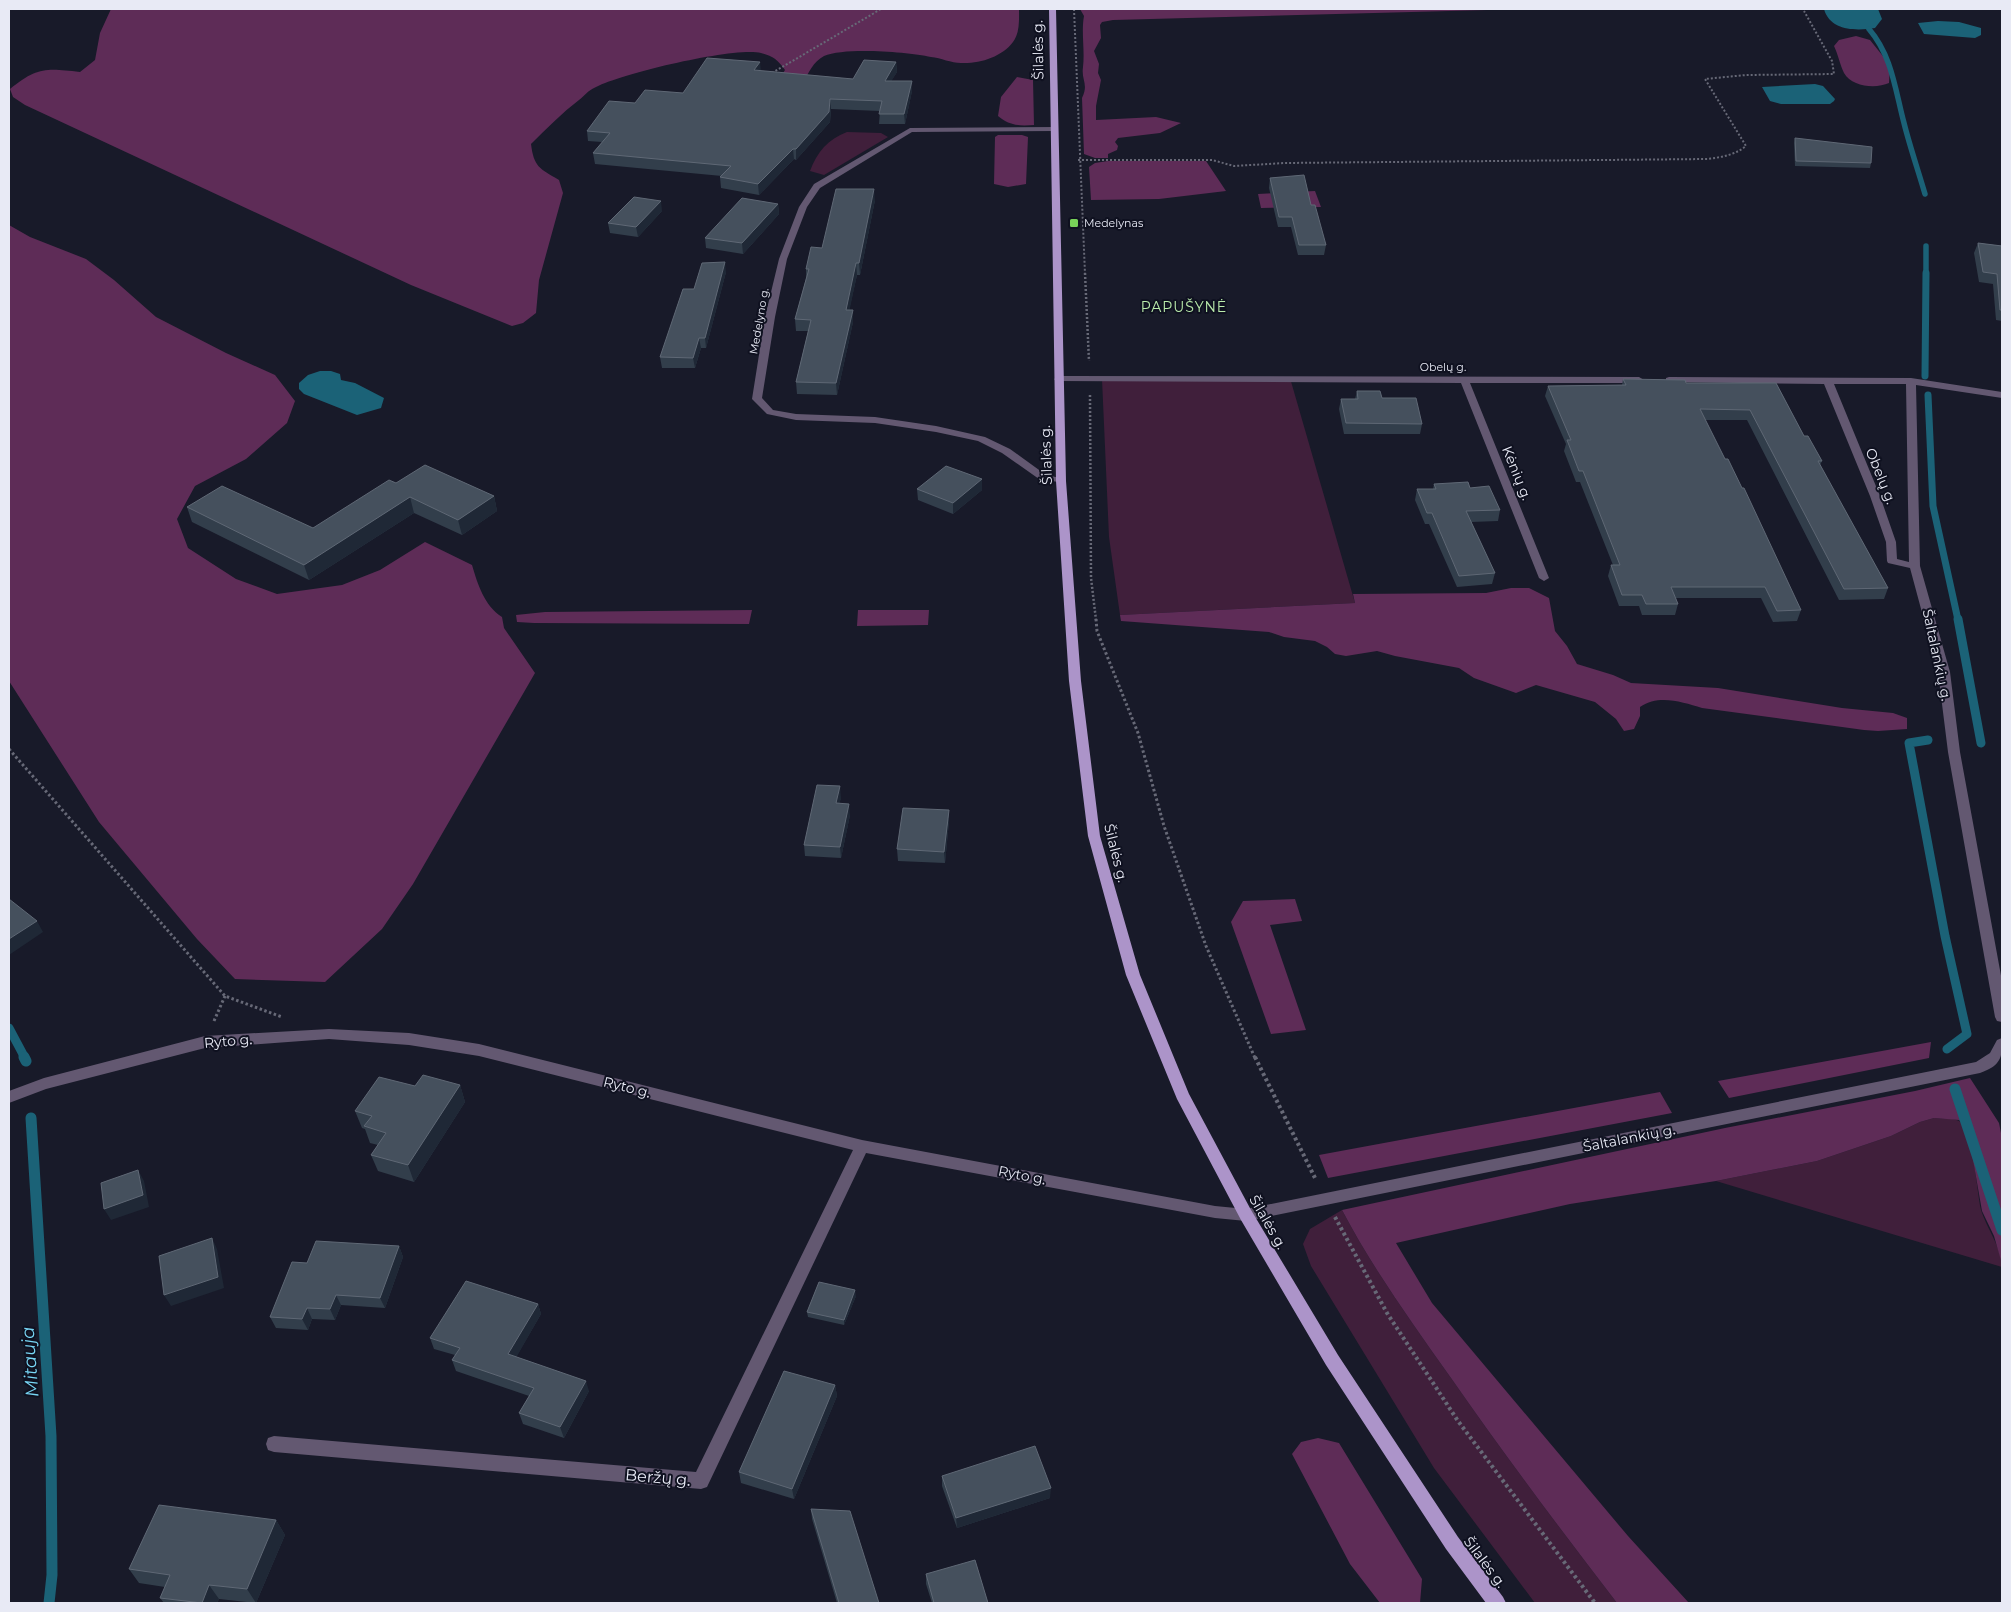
<svg xmlns="http://www.w3.org/2000/svg" width="2011" height="1612" font-family="Montserrat,sans-serif">
<style>
.green{fill:#401f3b}
.forest{fill:#5e2c57}
.water{fill:#1b6277}
.lines{fill:none;stroke-linecap:round;stroke-linejoin:round}
.stream-far3{stroke:#1b6277;stroke-width:5.5}
.stream-far2{stroke:#1b6277;stroke-width:7}
.stream-far1{stroke:#1b6277;stroke-width:9}
.stream{stroke:#1b6277;stroke-width:11}
.path-far3{stroke:#676977;stroke-width:2;stroke-dasharray:2 2;stroke-linecap:butt}
.path-far2{stroke:#676977;stroke-width:2.5;stroke-dasharray:2 2;stroke-linecap:butt}
.path-far1{stroke:#676977;stroke-width:3;stroke-dasharray:2.5 2.5;stroke-linecap:butt}
.path{stroke:#676977;stroke-width:4;stroke-dasharray:3 3;stroke-linecap:butt}
.minor{fill:#635871;fill-rule:evenodd}
.primary{fill:#ac94c9;fill-rule:evenodd}
.wall{fill:#323e4b}
.shaded-wall{fill:#1f2836}
.building{fill:#45505d;stroke:#5f6875}
.poi-dot{fill:#78d259;stroke:#0f1120;stroke-width:2}
.labels{text-anchor:middle;stroke-width:4;stroke-linejoin:round;paint-order:stroke}
.far-poi-label{font-size:11px;fill:#e8eaf5;stroke:#0f1120;text-anchor:start}
.far-street-label{font-size:11px;fill:#e8eaf5;stroke:#0f1120}
.street-label{font-size:14px;fill:#e8eaf5;stroke:#0f1120}
.far-quarter-label{font-size:14px;letter-spacing:1px;fill:#bbecac;stroke:#0f1120}
.near-street-label{font-size:16px;fill:#e8eaf5;stroke:#0f1120}
.near-water-label{font-size:18px;font-style:italic;fill:#78d6f5;stroke:#0f1120}
</style>
<rect width="100%" height="100%" fill="#181a29"/>
<!-- green -->
<path class="green" d="M 847,132 L 881,133 L 888,137 L 824,175 L 810,171 C 817,152 828,139 847,132 Z
M 1290,378 L 1355,603 L 1120,615 L 1109,537 L 1102,379 Z
M 1934,1118 C 1943,1119 1957,1117 1963,1124 C 1973,1134 1977,1193 1981,1210 C 1987,1229 2001,1246 2002,1267 L 1716,1181 L 1817,1161 L 1891,1136 L 1920,1122 Z
M 1342,1210 C 1373,1269 1412,1323 1451,1378 C 1504,1454 1560,1529 1617,1603 L 1535,1603 L 1434,1468 L 1311,1266 L 1303,1244 L 1310,1229 Z"/>
<!-- forest -->
<path class="forest" d="M 111,9 L 1019,9 C 1019,19 1020,33 1013,42 C 1002,57 979,64 961,63 C 951,63 941,58 931,57 C 907,52 845,47 824,56 C 813,62 809,72 803,83 L 776,84 L 785,70 C 778,60 773,56 761,53 C 736,46 618,74 594,88 C 589,90 584,96 579,100 C 562,113 547,128 531,144 C 534,167 539,168 559,180 L 563,193 L 539,280 L 536,313 L 523,323 L 512,326 L 411,285 L 25,105 L 13,97 L 10,89 C 37,67 46,68 80,72 L 95,60 L 100,33 Z
M 1080,9 L 1525,9 L 1113,20 L 1102,22 L 1100,25 L 1101,38 L 1094,51 L 1099,64 L 1098,73 L 1101,80 L 1096,106 L 1096,120 L 1156,117 L 1181,123 L 1160,133 L 1118,138 L 1115,142 L 1118,146 L 1117,150 L 1108,154 L 1108,158 L 1095,158 L 1084,154 L 1082,98 C 1089,84 1081,80 1083,67 C 1085,50 1081,32 1084,16 Z
M 1856,36 L 1870,40 L 1890,65 L 1889,83 C 1876,89 1852,87 1844,73 C 1840,65 1838,54 1834,46 L 1839,40 Z
M 1017,77 L 1033,80 L 1034,125 C 1020,126 1010,126 998,116 L 1001,97 Z
M 998,135 L 1022,135 L 1028,137 L 1026,184 L 1008,187 L 994,184 L 995,137 Z
M 1108,161 L 1206,161 L 1226,191 L 1159,199 L 1091,200 L 1089,167 L 1095,163 Z
M 1315,191 L 1321,207 L 1261,208 L 1258,194 Z
M 9,225 L 30,237 L 86,259 L 114,280 L 156,317 L 226,353 L 275,375 L 295,401 L 287,423 L 246,459 L 195,486 L 177,519 L 188,548 L 236,579 L 277,594 L 342,585 L 380,570 L 425,542 L 472,565 C 478,585 484,605 502,617 L 504,628 L 535,673 L 413,884 L 382,929 L 325,982 L 235,979 L 197,939 L 99,822 L 9,681 Z
M 1511,588 L 1529,588 L 1549,598 L 1555,631 L 1567,646 L 1577,664 L 1613,675 L 1631,683 L 1718,688 L 1842,708 L 1893,713 L 1907,718 L 1907,729 L 1878,731 L 1864,730 L 1702,708 C 1682,702 1659,694 1640,707 L 1640,716 L 1634,729 L 1624,731 L 1616,719 L 1595,702 L 1536,685 L 1516,693 L 1474,678 L 1459,668 L 1395,656 L 1377,651 L 1346,656 L 1335,654 L 1327,647 L 1315,641 L 1284,637 L 1269,632 L 1121,621 L 1120,615 L 1355,603 L 1353,594 L 1486,593 Z
M 752,610 L 749,624 L 534,623 L 517,622 L 516,615 L 545,612 Z
M 858,610 L 929,610 L 928,625 L 857,626 Z
M 1295,899 L 1302,921 L 1270,925 L 1306,1030 L 1271,1034 L 1231,922 L 1243,901 Z
M 1931,1042 L 1929,1058 L 1729,1098 L 1718,1081 Z
M 1970,1078 L 1999,1123 L 2002,1138 L 2002,1264 L 1994,1236 L 1982,1211 L 1972,1154 L 1965,1126 L 1959,1120 L 1934,1118 L 1920,1122 L 1891,1136 L 1817,1161 L 1716,1181 L 1570,1204 L 1396,1243 L 1432,1303 L 1628,1536 L 1689,1603 L 1617,1603 C 1560,1529 1504,1454 1451,1378 C 1412,1323 1373,1269 1342,1210 L 1725,1128 L 1915,1091 Z
M 1660,1092 L 1672,1113 L 1328,1178 L 1319,1155 Z
M 1318,1438 L 1339,1443 L 1422,1579 L 1420,1603 L 1380,1603 L 1350,1564 L 1292,1454 L 1301,1442 Z"/>
<!-- water -->
<path class="water" d="M 1824,9 L 1878,9 L 1882,19 L 1875,28 C 1856,31 1830,31 1824,9 Z
M 1938,21 L 1959,22 L 1981,28 L 1981,35 L 1975,38 L 1924,34 L 1918,23 Z
M 1815,84 L 1823,86 L 1835,99 L 1834,101 L 1830,104 L 1781,104 L 1770,101 L 1762,87 Z
M 320,371 L 331,371 L 340,374 L 341,380 L 355,383 L 384,398 L 381,408 L 357,415 L 304,394 L 299,389 L 299,383 L 308,375 Z"/>
<g class="lines">
<!-- stream-far3 -->
<path class="stream-far3" d="M 1869,29 C 1892,56 1895,89 1904,123 C 1910,147 1918,170 1925,194
M 1926,274 L 1926,246"/>
<!-- stream-far2 -->
<path class="stream-far2" d="M 1925,376 L 1926,273
M 1928,395 L 1933,506 L 1958,620"/>
<!-- stream-far1 -->
<path class="stream-far1" d="M 1958,619 L 1981,743
M 1928,740 L 1909,743 L 1945,936 L 1967,1034 L 1947,1049
M 9,1028 L 25,1058"/>
<!-- stream -->
<path class="stream" d="M 24,1057 L 26,1061
M 1955,1089 L 2002,1230
M 31,1118 L 51,1436 L 52,1575 L 49,1603"/>
<!-- path-far3 -->
<path class="path-far3" d="M 1074,9 L 1085,274
M 772,73 L 881,9
M 1078,160 L 1212,160 L 1234,166 L 1285,163 L 1708,159 C 1722,157 1735,155 1746,146 L 1705,79 L 1746,75 L 1834,74 L 1832,61 L 1804,11"/>
<!-- path-far2 -->
<path class="path-far2" d="M 1085,273 L 1089,361
M 1090,395 L 1091,578 L 1096,620"/>
<!-- path-far1 -->
<path class="path-far1" d="M 1096,619 L 1097,631 L 1138,733 L 1164,826 L 1206,946 L 1255,1058
M 9,749 L 225,996 L 282,1017
M 214,1021 L 225,996"/>
<!-- path -->
<path class="path" d="M 1255,1057 L 1316,1180
M 1335,1217 L 1387,1313 L 1458,1421 L 1595,1603"/>
<!-- minor -->
<path class="minor" d="M 1057,127 L 1058,129 L 1054,131 L 912,132 L 820,188 L 807,207 L 787,259 L 775,317 L 762,398 L 773,410 L 796,414 L 875,417 L 936,426 L 985,437 L 1010,449 L 1046,475 L 1065,479 L 1066,481 L 1065,483 L 1039,479 L 1002,453 L 978,441 L 936,432 L 875,423 L 796,420 L 767,414 L 752,399 L 765,317 L 779,259 L 799,207 L 814,184 L 910,128 Z
M 1059,376 L 1639,377 L 1644,380 L 1639,383 L 1470,383 L 1549,578 L 1544,581 L 1539,578 L 1461,383 L 1056,381 L 1054,379 Z
M 1669,377 L 1911,378 L 2002,392 L 2002,398 L 1916,385 L 1920,566 L 1950,672 L 1960,752 L 2002,981 L 2002,1022 L 1997,1021 L 1995,1017 L 1948,752 L 1938,672 L 1910,568 L 1888,563 L 1887,561 L 1886,542 L 1870,496 L 1824,384 L 1666,382 L 1666,378 ZM 1834,384 L 1906,384 L 1909,562 L 1897,559 L 1896,542 L 1880,496 Z
M 329,1029 L 409,1033 L 479,1044 L 862,1140 L 1215,1206 L 1246,1209 L 1976,1062 L 1990,1053 L 1997,1040 L 2002,1038 C 2003,1058 2000,1066 1980,1073 L 1246,1221 L 1215,1218 L 866,1153 L 707,1487 L 701,1489 L 274,1452 L 268,1450 L 266,1444 L 268,1438 L 274,1436 L 696,1472 L 853,1150 L 479,1056 L 409,1045 L 329,1039 L 205,1048 L 46,1089 L 9,1103 L 9,1091 L 44,1078 L 205,1036 Z"/>
<!-- primary -->
<path class="primary" d="M 1049,9 L 1056,9 L 1066,481 L 1081,681 L 1100,836 L 1140,975 L 1189,1094 L 1251,1210 L 1338,1355 L 1458,1537 L 1503,1597 L 1506,1603 L 1486,1603 L 1446,1549 L 1326,1365 L 1241,1220 L 1177,1099 L 1126,975 L 1088,836 L 1069,681 L 1056,481 Z"/>
</g>
<!-- wall -->
<path class="wall" d="M 896,62 L 897,72 L 891,81 L 912,91 L 905,124 L 879,124 L 880,111 L 831,109 L 830,122 L 796,160 L 794,159 L 759,195 L 721,188 L 720,177 L 722,176 L 595,164 L 593,153 L 602,142 L 588,141 L 587,131 L 683,93 L 761,71 L 853,79 Z
M 1795,138 L 1871,163 L 1870,168 L 1795,166 L 1794,143 Z
M 1270,178 L 1311,205 L 1326,245 L 1324,255 L 1298,255 L 1291,227 L 1278,227 L 1269,188 Z
M 875,200 L 860,275 L 857,275 L 849,310 L 853,322 L 837,395 L 797,394 L 796,382 L 808,331 L 796,331 L 795,319 L 806,278 L 806,269 L 822,248 Z
M 778,204 L 779,214 L 743,254 L 706,248 L 705,238 Z
M 662,211 L 638,237 L 610,233 L 608,223 Z
M 1978,243 L 2002,246 L 2002,321 L 1996,320 L 1993,284 L 1979,282 L 1974,253 Z
M 726,272 L 706,348 L 701,348 L 695,368 L 662,368 L 660,357 L 694,289 Z
M 1623,379 L 1686,383 L 1776,383 L 1804,436 L 1822,461 L 1820,465 L 1888,588 L 1884,599 L 1839,600 L 1747,420 L 1705,420 L 1801,610 L 1797,621 L 1773,622 L 1761,598 L 1676,598 L 1678,604 L 1675,615 L 1642,615 L 1639,606 L 1619,606 L 1608,576 L 1611,565 L 1613,565 L 1580,482 L 1576,482 L 1564,451 L 1566,444 L 1545,396 L 1548,386 L 1622,385 Z
M 1357,391 L 1382,398 L 1422,424 L 1420,434 L 1344,434 L 1339,409 L 1341,399 L 1355,399 Z
M 396,483 L 494,496 L 497,511 L 462,535 L 414,513 L 309,580 L 192,522 L 187,507 L 313,528 Z
M 1434,484 L 1470,488 L 1500,510 L 1498,521 L 1471,522 L 1495,573 L 1492,584 L 1457,587 L 1429,524 L 1425,524 L 1415,500 L 1417,489 L 1433,489 Z
M 917,489 L 982,490 L 953,514 L 918,500 Z
M 841,798 L 839,803 L 850,815 L 841,858 L 805,856 L 804,845 Z
M 949,810 L 949,821 L 945,863 L 898,861 L 897,849 Z
M 460,1085 L 465,1102 L 414,1182 L 378,1171 L 371,1155 L 378,1145 L 370,1143 L 365,1129 L 362,1128 L 355,1111 L 415,1086 Z
M 399,1246 L 403,1257 L 385,1308 L 341,1305 L 335,1320 L 312,1319 L 308,1330 L 276,1328 L 270,1317 L 307,1263 Z
M 856,1296 L 844,1325 L 808,1317 L 807,1312 Z
M 538,1304 L 541,1314 L 516,1357 L 589,1391 L 564,1438 L 523,1424 L 519,1413 L 529,1396 L 456,1371 L 452,1360 L 455,1355 L 434,1349 L 430,1338 Z
M 835,1385 L 837,1396 L 794,1499 L 741,1483 L 739,1472 Z
M 942,1476 L 1050,1498 L 957,1528 L 942,1486 Z
M 811,1509 L 879,1603 L 837,1603 L 812,1519 Z
M 276,1520 L 285,1535 L 256,1603 L 219,1599 L 217,1603 L 164,1603 L 160,1598 L 165,1587 L 139,1583 L 129,1569 Z
M 926,1574 L 988,1603 L 932,1603 L 926,1584 Z"/>
<!-- shaded-wall -->
<path class="shaded-wall" d="M 760,62 L 761,72 L 754,70 Z
M 896,62 L 897,72 L 886,90 L 885,81 Z
M 912,81 L 912,91 L 905,124 L 904,114 Z
M 830,99 L 831,109 L 830,122 L 796,160 L 796,149 Z
M 793,149 L 794,159 L 759,195 L 758,184 Z
M 874,189 L 875,200 L 860,275 L 859,263 Z
M 661,201 L 662,211 L 638,237 L 636,227 Z
M 778,204 L 779,214 L 743,254 L 742,243 Z
M 725,262 L 726,272 L 706,348 L 705,338 Z
M 856,263 L 857,275 L 847,322 L 846,310 Z
M 853,310 L 853,322 L 837,395 L 836,383 Z
M 699,338 L 701,348 L 695,368 L 693,358 Z
M 982,479 L 982,490 L 953,514 L 953,503 Z
M 494,496 L 497,511 L 462,535 L 458,520 Z
M 410,497 L 414,513 L 309,580 L 304,565 Z
M 840,786 L 841,798 L 837,814 L 836,803 Z
M 849,804 L 850,815 L 841,858 L 840,847 Z
M 949,810 L 949,821 L 945,863 L 944,852 Z
M 37,921 L 43,932 L 9,955 L 9,939 Z
M 460,1085 L 465,1102 L 414,1182 L 408,1165 Z
M 138,1170 L 144,1181 L 149,1207 L 111,1220 L 104,1209 Z
M 212,1238 L 217,1249 L 224,1288 L 171,1306 L 164,1295 Z
M 399,1246 L 403,1257 L 385,1308 L 380,1298 Z
M 855,1290 L 856,1296 L 844,1325 L 844,1320 Z
M 336,1295 L 341,1305 L 335,1320 L 330,1309 Z
M 538,1304 L 541,1314 L 512,1365 L 508,1354 Z
M 307,1308 L 312,1319 L 308,1330 L 302,1319 Z
M 586,1381 L 589,1391 L 564,1438 L 560,1427 Z
M 835,1385 L 837,1396 L 794,1499 L 792,1489 Z
M 1051,1488 L 1050,1498 L 957,1528 L 956,1518 Z
M 276,1520 L 285,1535 L 256,1603 L 247,1589 Z
M 209,1585 L 219,1599 L 217,1603 L 202,1603 Z"/>
<!-- building -->
<path class="building" d="M 707,58 L 760,62 L 754,70 L 853,79 L 864,60 L 896,62 L 885,81 L 912,81 L 904,114 L 879,114 L 882,101 L 830,99 L 829,112 L 796,149 L 793,149 L 758,184 L 720,177 L 731,166 L 593,153 L 610,133 L 587,131 L 609,101 L 635,103 L 645,90 L 683,93 Z
M 1795,138 L 1872,147 L 1871,163 L 1796,161 Z
M 1304,175 L 1311,205 L 1315,205 L 1326,245 L 1299,245 L 1292,217 L 1279,217 L 1270,178 Z
M 836,189 L 874,189 L 859,263 L 856,263 L 846,310 L 853,310 L 836,383 L 796,382 L 811,320 L 795,319 L 809,269 L 806,269 L 811,247 L 822,248 Z
M 634,197 L 661,201 L 636,227 L 608,223 Z
M 742,198 L 778,204 L 742,243 L 705,238 Z
M 1978,243 L 2002,246 L 2002,310 L 2000,310 L 1997,274 L 1983,272 Z
M 725,262 L 705,338 L 699,338 L 693,358 L 660,357 L 683,289 L 694,289 L 702,263 Z
M 1623,379 L 1685,380 L 1686,383 L 1776,383 L 1804,436 L 1808,436 L 1822,461 L 1818,461 L 1888,588 L 1844,589 L 1750,410 L 1700,409 L 1725,459 L 1728,459 L 1742,488 L 1744,488 L 1801,610 L 1777,611 L 1765,587 L 1671,587 L 1678,604 L 1646,604 L 1642,595 L 1622,595 L 1611,565 L 1620,565 L 1583,471 L 1579,471 L 1567,440 L 1571,440 L 1548,386 L 1626,385 Z
M 1357,391 L 1380,391 L 1382,398 L 1416,398 L 1422,424 L 1346,423 L 1341,399 L 1358,399 Z
M 425,465 L 494,496 L 458,520 L 410,497 L 304,565 L 187,507 L 222,486 L 313,528 L 389,480 L 396,483 Z
M 946,466 L 982,479 L 953,503 L 917,489 Z
M 1468,482 L 1470,488 L 1489,486 L 1500,510 L 1466,511 L 1495,573 L 1459,576 L 1432,513 L 1427,513 L 1417,489 L 1436,489 L 1434,484 Z
M 817,785 L 840,786 L 836,803 L 849,804 L 840,847 L 804,845 Z
M 903,808 L 949,810 L 944,852 L 897,849 Z
M 9,899 L 37,921 L 9,939 Z
M 423,1075 L 460,1085 L 408,1165 L 371,1155 L 386,1133 L 364,1126 L 372,1116 L 355,1111 L 379,1077 L 415,1086 Z
M 138,1170 L 143,1195 L 104,1209 L 101,1183 Z
M 212,1238 L 218,1277 L 164,1295 L 159,1256 Z
M 316,1241 L 399,1246 L 380,1298 L 336,1295 L 330,1309 L 307,1308 L 302,1319 L 270,1317 L 292,1262 L 307,1263 Z
M 466,1281 L 538,1304 L 508,1354 L 586,1381 L 560,1427 L 519,1413 L 534,1388 L 452,1360 L 460,1348 L 430,1338 Z
M 819,1282 L 855,1290 L 844,1320 L 807,1312 Z
M 784,1371 L 835,1385 L 792,1489 L 739,1472 Z
M 1035,1446 L 1051,1488 L 956,1518 L 942,1476 Z
M 159,1505 L 276,1520 L 247,1589 L 209,1585 L 202,1603 L 160,1598 L 170,1575 L 129,1569 Z
M 811,1509 L 850,1511 L 879,1603 L 839,1603 Z
M 975,1560 L 988,1603 L 934,1603 L 926,1574 Z"/>
<!-- markers -->
<rect class="poi-dot" x="1069" y="218" width="10" height="10" rx="2.5"/>
<g class="labels">
<!-- far-poi labels -->
<g class="far-poi-label">
<text x="1084" y="227">Medelynas</text>
</g>
<!-- far-street labels -->
<g class="far-street-label">
<text transform="translate(759 321) rotate(-80)" y="4">Medelyno g.</text>
<text x="1443" y="371">Obelų g.</text>
</g>
<!-- street labels -->
<g class="street-label">
<text transform="translate(1038 50) rotate(-91)" y="5">Šilalės g.</text>
<text transform="translate(1046 455) rotate(-92)" y="5">Šilalės g.</text>
<text transform="translate(1517 473) rotate(68)" y="5">Kėnių g.</text>
<text transform="translate(1881 476) rotate(68)" y="5">Obelų g.</text>
<text transform="translate(1937 655) rotate(78)" y="5">Šaltalankių g.</text>
<text transform="translate(1116 853) rotate(76)" y="5">Šilalės g.</text>
<text transform="translate(228 1041) rotate(-5)" y="5">Ryto g.</text>
<text transform="translate(627 1087) rotate(14)" y="5">Ryto g.</text>
<text transform="translate(1629 1138) rotate(-11)" y="5">Šaltalankių g.</text>
<text transform="translate(1022 1175) rotate(11)" y="5">Ryto g.</text>
<text transform="translate(1268 1222) rotate(60)" y="5">Šilalės g.</text>
<text transform="translate(1485 1562) rotate(53)" y="5">Šilalės g.</text>
</g>
<!-- far-quarter labels -->
<g class="far-quarter-label">
<text x="1184" y="312">PAPUŠYNĖ</text>
</g>
<!-- near-street labels -->
<g class="near-street-label">
<text transform="translate(658 1477) rotate(5)" y="6">Beržų g.</text>
</g>
<!-- near-water labels -->
<g class="near-water-label">
<text transform="translate(30 1362) rotate(-94)" y="6">Mitauja</text>
</g>
</g>
<!-- border -->
<rect width="2011" height="1612" fill="none" stroke="#e8eaf5" stroke-width="20"/>
</svg>
